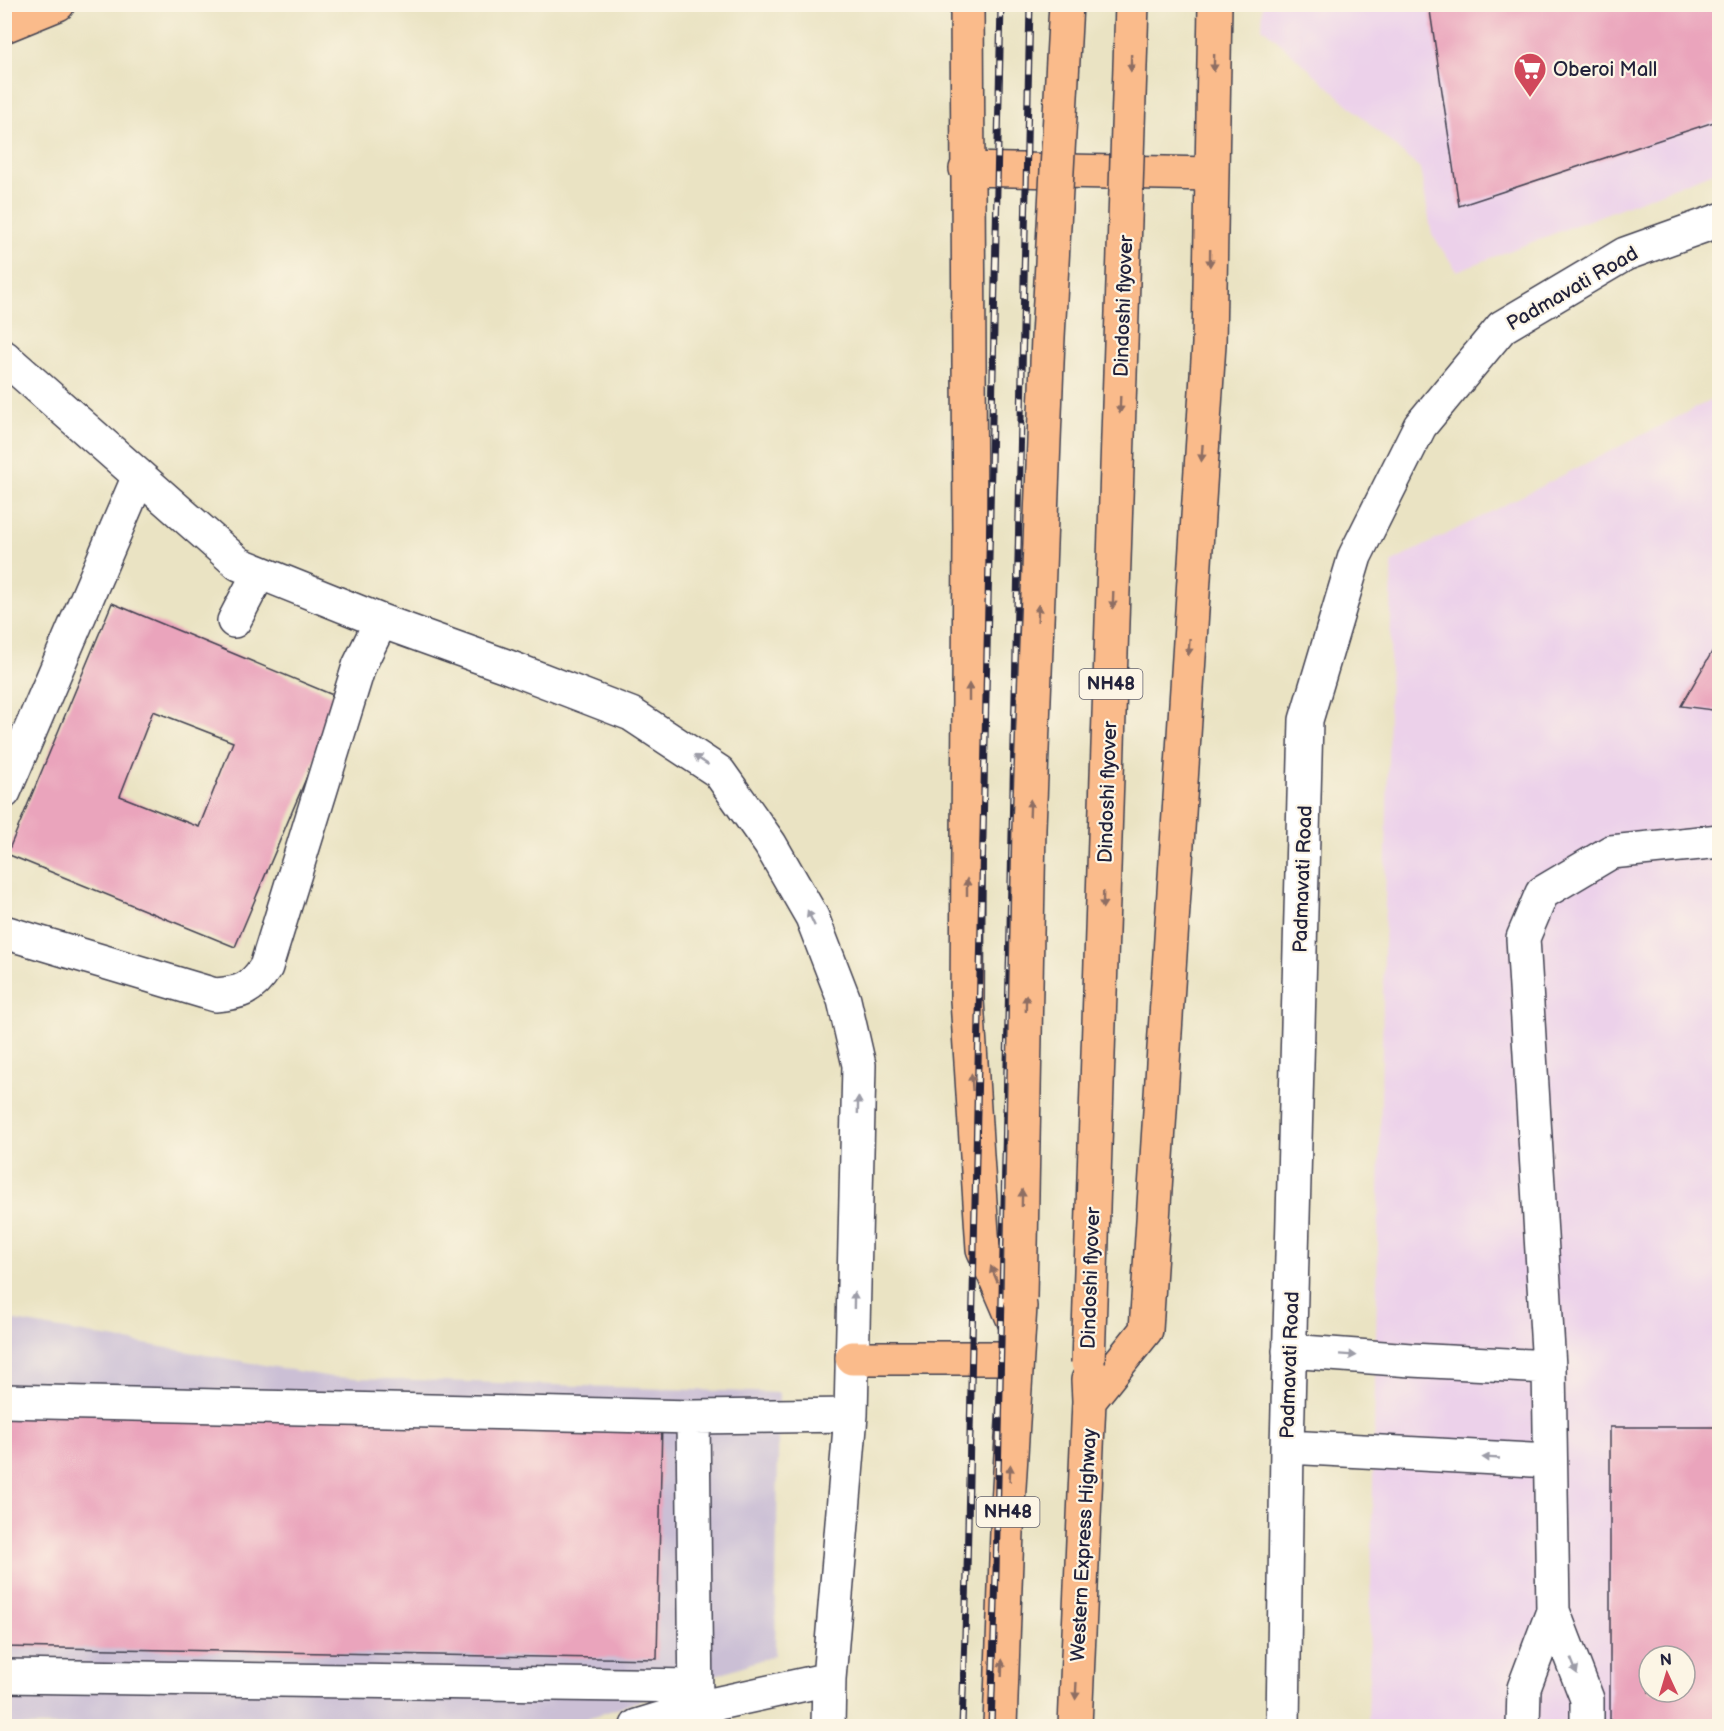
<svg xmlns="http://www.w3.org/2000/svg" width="1724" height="1731" font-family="'Balsamiq Sans',sans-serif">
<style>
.built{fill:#ecd1ea;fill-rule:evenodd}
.industrial{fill:#cbbfd5}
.building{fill:#eaa4bc;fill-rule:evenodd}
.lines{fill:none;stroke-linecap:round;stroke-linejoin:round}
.minor-casing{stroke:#403f4f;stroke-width:36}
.major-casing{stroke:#403f4f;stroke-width:36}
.highway-casing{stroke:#403f4f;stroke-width:36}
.minor{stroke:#fff;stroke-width:33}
.major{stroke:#fabb8b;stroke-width:33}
.highway{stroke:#fabb8b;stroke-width:33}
.rail-casing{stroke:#22223b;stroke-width:7}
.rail{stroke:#fcf5e5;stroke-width:4.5;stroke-dasharray:14;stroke-linecap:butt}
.highway-bridge-casing{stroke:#403f4f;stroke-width:36;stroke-linecap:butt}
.highway-bridge{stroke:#fabb8b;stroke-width:33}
.oneway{fill:#8e6e63}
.oneway2{fill:#9c9ca7}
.labels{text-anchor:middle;stroke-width:4.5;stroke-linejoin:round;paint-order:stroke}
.shield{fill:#fcf5e5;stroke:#63616e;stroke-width:1.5}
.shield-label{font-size:18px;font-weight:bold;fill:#22223b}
.poi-label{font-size:20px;fill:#22223b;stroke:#fcf5e5;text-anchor:start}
.street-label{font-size:20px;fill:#22223b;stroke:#fcf5e5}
</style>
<rect width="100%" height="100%" fill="#fcf5e5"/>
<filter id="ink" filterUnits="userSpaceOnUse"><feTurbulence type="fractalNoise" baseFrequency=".0167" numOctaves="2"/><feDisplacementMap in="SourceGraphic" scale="12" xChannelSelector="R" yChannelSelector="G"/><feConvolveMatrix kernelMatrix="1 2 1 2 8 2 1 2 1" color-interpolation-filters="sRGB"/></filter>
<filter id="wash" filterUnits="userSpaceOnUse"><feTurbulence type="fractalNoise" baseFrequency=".008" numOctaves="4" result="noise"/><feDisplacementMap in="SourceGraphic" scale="24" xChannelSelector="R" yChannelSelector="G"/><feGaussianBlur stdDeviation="1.35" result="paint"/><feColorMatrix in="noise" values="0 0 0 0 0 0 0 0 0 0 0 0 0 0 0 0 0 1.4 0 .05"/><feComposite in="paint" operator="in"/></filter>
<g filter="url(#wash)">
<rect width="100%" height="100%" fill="#eae3c3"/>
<!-- built -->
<path class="built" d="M 1263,4 L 1719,5 L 1719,170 L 1457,271 L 1432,235 L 1420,169 L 1262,27 Z
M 1719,396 L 1719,1726 L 1368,1726 L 1392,562 ZM 1649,1656 L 1685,1656 L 1685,1692 L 1649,1692 Z"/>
<!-- industrial -->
<path class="industrial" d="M 4,1319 L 331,1377 L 779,1393 L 775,1655 L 566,1726 L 5,1726 Z"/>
<g id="blocks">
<!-- building -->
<path class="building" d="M 1429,4 L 1720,4 L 1720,120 L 1459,206 Z
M 112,603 L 340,698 L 235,947 L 7,854 ZM 153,711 L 233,742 L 199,827 L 120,796 Z
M 1720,638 L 1720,711 L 1681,706 Z
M 4,1409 L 662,1421 L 657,1659 L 4,1647 Z
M 1610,1427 L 1720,1427 L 1720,1726 L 1610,1726 ZM 1649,1656 L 1685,1656 L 1685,1692 L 1649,1692 Z"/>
</g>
</g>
<g filter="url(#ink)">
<use href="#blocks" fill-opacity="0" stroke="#403f4f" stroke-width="1.5"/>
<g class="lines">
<defs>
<path id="minor" d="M 4,357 L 239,564 L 381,621 L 506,666 L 631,714 L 719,772 L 770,844 L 812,917 L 844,1000 L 859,1065 L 851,1415 L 829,1679 L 828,1726
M 234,621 L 259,573
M 4,792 L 139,476
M 4,932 L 215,995 C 241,993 251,990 266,967 L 359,666 L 381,621
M 1289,1351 L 1411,1360 L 1549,1367
M 4,1401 L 693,1417 L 696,1708
M 693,1417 L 851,1415
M 1287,1447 L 1550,1461
M 4,1676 L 695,1686
M 637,1726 L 696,1708 L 829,1679
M 1283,1726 L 1287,1447 L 1306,720 L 1355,556 L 1420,426 L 1502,327 L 1625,254 L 1720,220
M 1523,1726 L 1524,1688 L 1553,1611
M 1587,1726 L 1587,1699 L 1553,1611 L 1549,1367 L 1523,938 L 1542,893 L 1611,852 L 1720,841"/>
<path id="major" d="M 4,26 L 58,4"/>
<path id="highway" d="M 967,4 L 970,538 L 967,1000 L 983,1249 L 1017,1328
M 966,169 L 1212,174
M 852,1358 L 1016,1358
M 1089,1401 L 1146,1330 L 1209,344 L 1215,4
M 1000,1726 L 1008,1504 L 1020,1306
M 1075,1726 L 1089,1401 L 1088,1380"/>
</defs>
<!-- minor casing -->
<use href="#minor" class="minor-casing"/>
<!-- major casing -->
<use href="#major" class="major-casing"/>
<!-- highway casing -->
<use href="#highway" class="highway-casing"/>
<!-- minor -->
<use href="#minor" class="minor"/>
<!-- major -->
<use href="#major" class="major"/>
<!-- highway -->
<use href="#highway" class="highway"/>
<defs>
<path id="rail" d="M 962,1726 L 967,1572 L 1001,4
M 991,1726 L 996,1573 L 1030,4"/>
</defs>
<!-- rail casing -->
<use href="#rail" class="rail-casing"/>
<!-- rail -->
<use href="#rail" class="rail"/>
<defs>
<path id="highway-bridge" d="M 1020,1298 L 1029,828 L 1048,337 L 1066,4
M 1088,1363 L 1132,4"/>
</defs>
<!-- highway-bridge casing -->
<use href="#highway-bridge" class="highway-bridge-casing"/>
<!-- highway-bridge -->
<use href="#highway-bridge" class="highway-bridge"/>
</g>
<!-- one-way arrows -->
<defs><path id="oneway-solid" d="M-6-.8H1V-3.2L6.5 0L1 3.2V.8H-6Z" transform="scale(1.5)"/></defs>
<g class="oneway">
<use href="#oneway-solid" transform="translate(1131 63) rotate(91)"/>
<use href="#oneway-solid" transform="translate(1214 63) rotate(91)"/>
<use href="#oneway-solid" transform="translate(1210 258) rotate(91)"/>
<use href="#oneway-solid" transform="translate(1120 405) rotate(92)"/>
<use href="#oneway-solid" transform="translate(1202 453) rotate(94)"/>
<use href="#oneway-solid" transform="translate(1113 600) rotate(92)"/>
<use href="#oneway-solid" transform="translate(1038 613) rotate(-88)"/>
<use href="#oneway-solid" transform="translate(1189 647) rotate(94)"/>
<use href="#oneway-solid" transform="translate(969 692) rotate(-90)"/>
<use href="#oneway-solid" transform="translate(1030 808) rotate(-88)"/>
<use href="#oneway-solid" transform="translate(967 887) rotate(-90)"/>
<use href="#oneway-solid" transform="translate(1103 900) rotate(92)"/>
<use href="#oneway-solid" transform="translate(1026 1003) rotate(-89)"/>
<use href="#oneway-solid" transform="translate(972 1082) rotate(-94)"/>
<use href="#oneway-solid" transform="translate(1022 1198) rotate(-89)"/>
<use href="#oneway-solid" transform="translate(994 1274) rotate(-113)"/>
<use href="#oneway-solid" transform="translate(1010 1473) rotate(-87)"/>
<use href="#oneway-solid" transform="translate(1002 1668) rotate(-88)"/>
<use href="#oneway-solid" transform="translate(1076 1691) rotate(93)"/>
</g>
<g class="oneway2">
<use href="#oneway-solid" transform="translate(701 760) rotate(-147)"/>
<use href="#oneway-solid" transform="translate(811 918) rotate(-115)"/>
<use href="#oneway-solid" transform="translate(858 1105) rotate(-89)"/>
<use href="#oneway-solid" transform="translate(854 1300) rotate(-89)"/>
<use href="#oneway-solid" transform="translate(1348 1355) rotate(4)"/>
<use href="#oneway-solid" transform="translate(1491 1458) rotate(-177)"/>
<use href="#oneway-solid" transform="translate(1574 1666) rotate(68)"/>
</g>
</g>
<!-- icons -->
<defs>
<symbol id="supermarket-pin" viewBox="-11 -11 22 30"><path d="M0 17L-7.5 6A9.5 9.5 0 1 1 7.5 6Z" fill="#d1495b" stroke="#fcf5e5"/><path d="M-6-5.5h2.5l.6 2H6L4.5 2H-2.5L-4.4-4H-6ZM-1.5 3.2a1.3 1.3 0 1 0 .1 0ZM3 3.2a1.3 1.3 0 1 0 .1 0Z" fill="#fff"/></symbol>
</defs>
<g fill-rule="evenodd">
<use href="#supermarket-pin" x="1511" y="50" width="38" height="52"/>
</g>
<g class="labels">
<!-- shield labels -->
<g class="shield">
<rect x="1079.5" y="669" width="63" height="30" rx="4.5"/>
<rect x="976.5" y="1497" width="63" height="30" rx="4.5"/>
</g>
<g class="shield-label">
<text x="1111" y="690">NH48</text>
<text x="1008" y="1518">NH48</text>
</g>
<!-- poi labels -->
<g class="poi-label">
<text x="1553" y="76">Oberoi Mall</text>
</g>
<!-- street labels -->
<g class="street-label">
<text transform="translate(1572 288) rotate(-30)" y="7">Padmavati Road</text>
<text transform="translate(1123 306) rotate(-88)" y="7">Dindoshi flyover</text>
<text transform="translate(1107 792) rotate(-88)" y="7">Dindoshi flyover</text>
<text transform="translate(1302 879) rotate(-88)" y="7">Padmavati Road</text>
<text transform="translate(1090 1278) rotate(-88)" y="7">Dindoshi flyover</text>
<text transform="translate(1289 1365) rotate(-88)" y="7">Padmavati Road</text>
<text transform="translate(1083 1545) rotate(-87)" y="7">Western Express Highway</text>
</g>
</g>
<!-- margin -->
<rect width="1724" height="1731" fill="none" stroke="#fcf5e5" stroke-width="24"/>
<!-- north arrow -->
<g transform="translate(1667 1674) rotate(356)"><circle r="28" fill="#fcf5e5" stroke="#a5a1a1" stroke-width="1.5"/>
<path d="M0-4.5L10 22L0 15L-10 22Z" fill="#d1495b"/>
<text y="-9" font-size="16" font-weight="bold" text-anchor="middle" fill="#22223b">N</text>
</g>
</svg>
